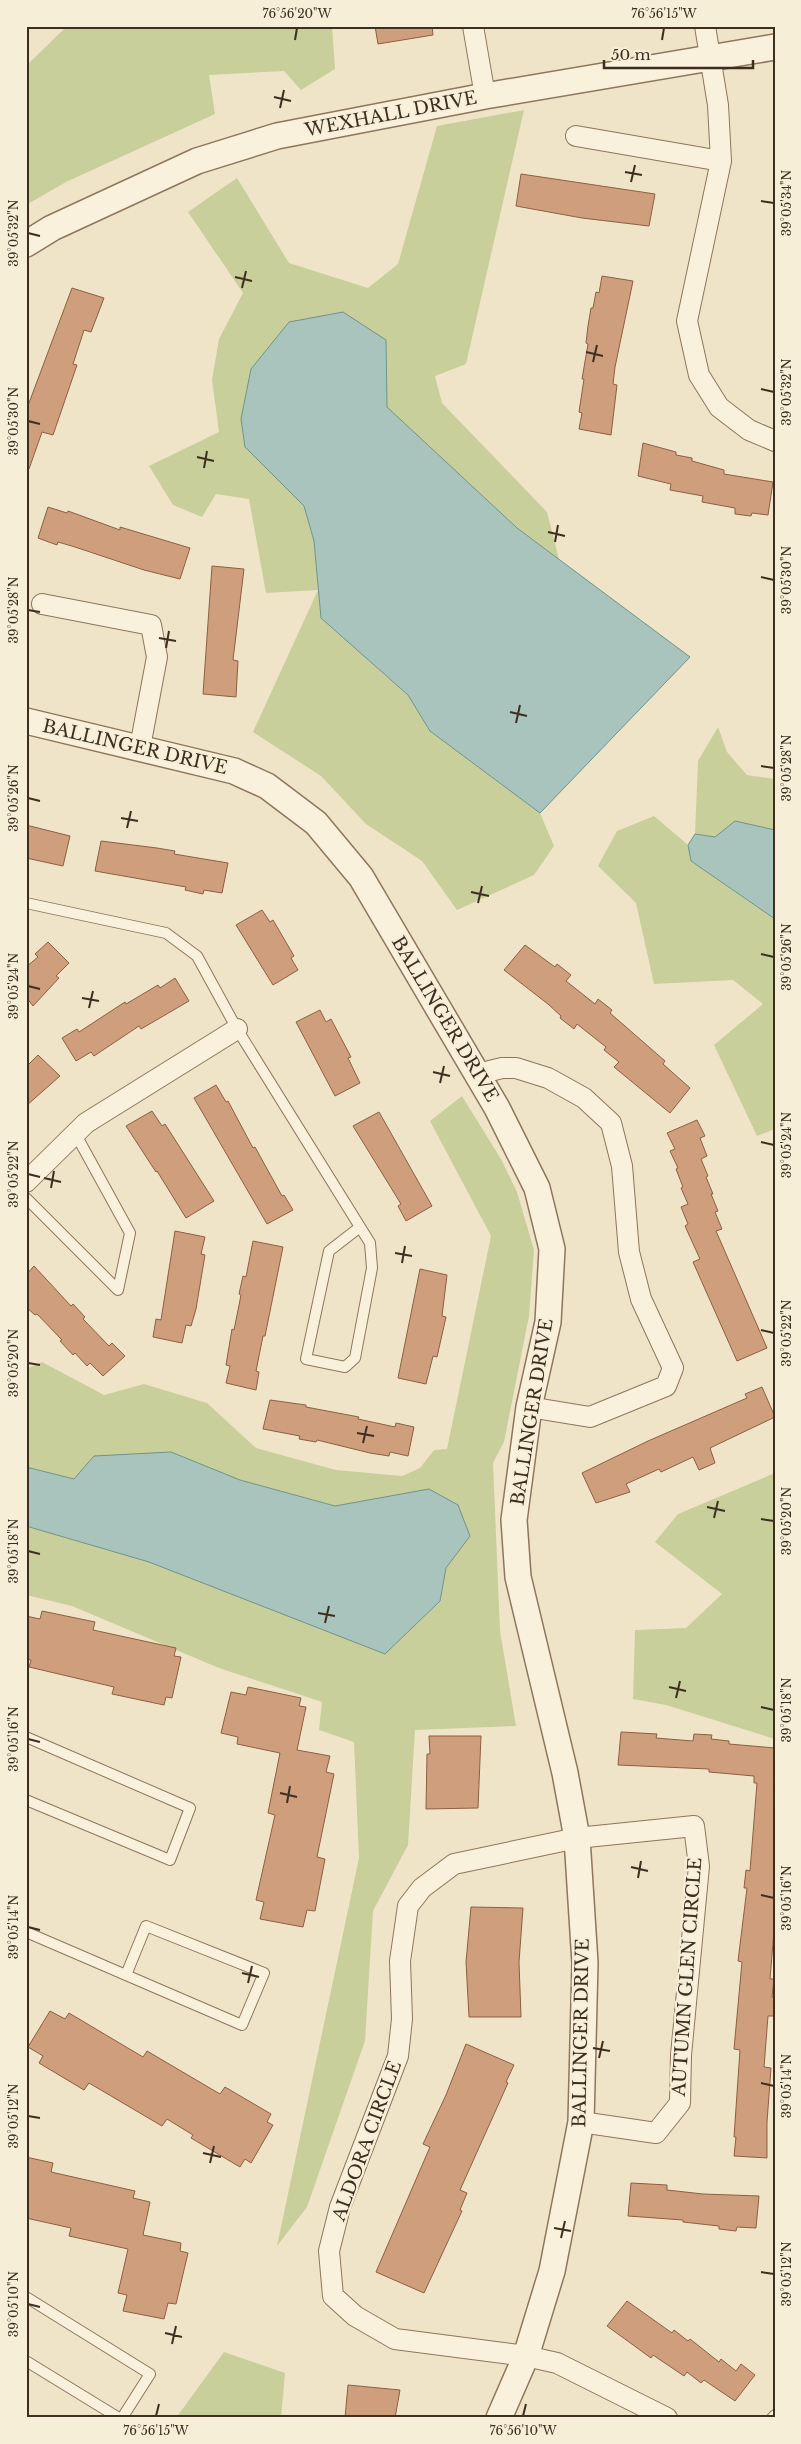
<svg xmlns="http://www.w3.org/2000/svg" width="801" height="2444" font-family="'Libre Baskerville',serif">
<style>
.green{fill:#c9cf9b}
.water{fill:#a9c4bc;stroke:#6f938a}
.building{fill:#cf9f7d;stroke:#8d5f41}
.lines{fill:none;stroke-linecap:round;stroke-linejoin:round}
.service-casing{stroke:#8d765c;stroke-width:12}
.minor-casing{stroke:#8d765c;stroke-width:22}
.tertiary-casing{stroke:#8d765c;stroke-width:28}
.service{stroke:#faf1dc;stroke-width:10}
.minor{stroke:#faf1dc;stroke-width:20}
.tertiary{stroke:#faf1dc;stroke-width:25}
.ticks{fill:none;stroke:#3d2e20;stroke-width:2}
.labels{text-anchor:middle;stroke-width:4.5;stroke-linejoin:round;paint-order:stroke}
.street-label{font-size:18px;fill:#3d2e20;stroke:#f7eed8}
.neatline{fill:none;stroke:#3d2e20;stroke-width:2}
.ticks-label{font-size:12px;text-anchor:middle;fill:#3d2e20}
</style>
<rect width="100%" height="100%" fill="#f0e4c8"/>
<!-- green -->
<path class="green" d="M 67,26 L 332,26 L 335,69 L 301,90 L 284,71 L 209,75 L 215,114 L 66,182 L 26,205 L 26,66 Z
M 524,110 L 466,364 L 435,376 L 442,403 L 547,512 L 559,559 L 517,528 L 387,407 L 386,340 L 245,447 L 304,506 L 314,541 L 321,618 L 408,695 L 430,731 L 540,813 L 554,846 L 534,875 L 457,910 L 422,861 L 366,824 L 321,776 L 253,732 L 318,590 L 266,593 L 249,499 L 216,494 L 202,517 L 173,505 L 149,466 L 219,432 L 212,380 L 219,339 L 243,293 L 188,212 L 237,178 L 289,263 L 368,288 L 398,264 L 437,126 Z
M 718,727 L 727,752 L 747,775 L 775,779 L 775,830 L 735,821 L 715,837 L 695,834 L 698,761 Z
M 654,816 L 688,845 L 691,861 L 775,919 L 775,1129 L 757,1136 L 714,1045 L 763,1004 L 733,980 L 654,984 L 636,903 L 598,866 L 617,831 Z
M 462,1096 L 501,1159 L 517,1192 L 534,1250 L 529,1316 L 504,1442 L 493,1463 L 500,1631 L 516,1726 L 415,1730 L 408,1845 L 373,1911 L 365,2041 L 307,2207 L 277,2246 L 359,1858 L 354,1742 L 319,1730 L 322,1702 L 219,1668 L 72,1606 L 26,1595 L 26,1526 L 149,1562 L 385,1653 L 440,1601 L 446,1568 L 470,1536 L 429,1489 L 335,1506 L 240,1480 L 171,1452 L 74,1479 L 26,1467 L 26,1369 L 42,1362 L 104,1395 L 144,1384 L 207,1403 L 256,1448 L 336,1470 L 402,1476 L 420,1468 L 434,1450 L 447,1449 L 491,1236 L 430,1121 Z
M 775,1473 L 775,1739 L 666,1705 L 633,1699 L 635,1630 L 686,1628 L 722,1594 L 655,1542 L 678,1514 Z
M 224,2352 L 285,2373 L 281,2418 L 176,2418 Z"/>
<!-- water -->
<path class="water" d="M 343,312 L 386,340 L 387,407 L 517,528 L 690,657 L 540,813 L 430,731 L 408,695 L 321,618 L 314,541 L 304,506 L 245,447 L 241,419 L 251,369 L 289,322 Z
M 735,821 L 775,830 L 775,919 L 691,861 L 688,845 L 695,834 L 715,837 Z
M 171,1452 L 240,1480 L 335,1506 L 429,1489 L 458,1505 L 470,1536 L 446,1568 L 440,1601 L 385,1654 L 149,1562 L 26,1526 L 26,1467 L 74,1479 L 94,1456 Z"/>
<!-- building -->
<path class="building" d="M 375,26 L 432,26 L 433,35 L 378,44 Z
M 521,174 L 655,194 L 649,226 L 582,218 L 516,206 Z
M 602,276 L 633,281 L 615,367 L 613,384 L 617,385 L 611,435 L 579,429 L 582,413 L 579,412 L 584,379 L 582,379 L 588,344 L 586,343 L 588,326 L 591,308 L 593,308 L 596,292 L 599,293 Z
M 72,288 L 104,298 L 91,332 L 84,330 L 73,364 L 77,365 L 53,435 L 42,432 L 29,469 L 26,468 L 26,411 Z
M 643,443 L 676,452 L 676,455 L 692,458 L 692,461 L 724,470 L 724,474 L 773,482 L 768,515 L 752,513 L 751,516 L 735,514 L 735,508 L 702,502 L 703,496 L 670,490 L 671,484 L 638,476 Z
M 48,507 L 67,513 L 68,511 L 120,530 L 120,527 L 190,548 L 180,579 L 144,570 L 75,547 L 58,542 L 57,545 L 38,538 Z
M 212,566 L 244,569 L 233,660 L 238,661 L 236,697 L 203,694 Z
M 26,825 L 70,836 L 63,866 L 26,858 Z
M 101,841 L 157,848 L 175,851 L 174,854 L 228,863 L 222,893 L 204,890 L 203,894 L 185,890 L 186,887 L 95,871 Z
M 262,910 L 270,922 L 273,920 L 294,956 L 291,958 L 298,970 L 273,985 L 236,925 Z
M 48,942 L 69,963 L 56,976 L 59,978 L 33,1006 L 26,997 L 26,967 L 38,957 L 35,954 Z
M 525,945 L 555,967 L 557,964 L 571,975 L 566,981 L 595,1004 L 598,999 L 612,1010 L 610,1013 L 665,1061 L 663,1064 L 690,1088 L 670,1113 L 614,1067 L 619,1062 L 604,1050 L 606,1047 L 577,1024 L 574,1029 L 560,1018 L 561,1016 L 548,1004 L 504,970 Z
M 175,978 L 189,1001 L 141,1029 L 139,1026 L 94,1056 L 91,1052 L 76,1061 L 62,1038 L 77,1029 L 79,1032 L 125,1002 L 126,1004 L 158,985 L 160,988 Z
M 320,1010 L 326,1022 L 331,1019 L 351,1057 L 348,1058 L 360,1083 L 335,1096 L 296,1022 Z
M 38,1055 L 60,1076 L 26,1106 L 26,1067 Z
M 216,1085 L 226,1102 L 228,1101 L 253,1148 L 255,1147 L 282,1196 L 284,1195 L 293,1210 L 267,1224 L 194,1098 Z
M 152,1111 L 162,1126 L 165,1124 L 214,1201 L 186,1218 L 157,1171 L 156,1172 L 126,1126 Z
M 379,1112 L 432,1206 L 406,1221 L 398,1206 L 401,1204 L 353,1126 Z
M 697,1120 L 705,1136 L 700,1138 L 707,1156 L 701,1159 L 708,1176 L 706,1177 L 713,1194 L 711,1194 L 718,1211 L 715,1212 L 722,1229 L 716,1231 L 767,1348 L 737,1361 L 693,1262 L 700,1259 L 685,1226 L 688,1224 L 681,1207 L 688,1204 L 681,1188 L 683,1187 L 676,1169 L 678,1168 L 670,1151 L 675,1149 L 667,1133 Z
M 175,1231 L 205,1237 L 201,1254 L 205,1255 L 196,1309 L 191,1326 L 186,1325 L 182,1343 L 153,1337 L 156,1319 L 161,1320 Z
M 253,1241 L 283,1247 L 265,1336 L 263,1336 L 256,1371 L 259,1372 L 256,1390 L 226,1383 L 230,1366 L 226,1365 L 232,1329 L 234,1330 L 241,1295 L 239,1294 L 243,1276 L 246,1277 Z
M 34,1266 L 71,1306 L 73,1304 L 85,1317 L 83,1319 L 109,1346 L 112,1343 L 125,1356 L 103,1376 L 90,1363 L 87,1366 L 75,1353 L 73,1355 L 60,1341 L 62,1340 L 37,1314 L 35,1315 L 26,1307 L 26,1275 Z
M 420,1269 L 447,1275 L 442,1316 L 446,1317 L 437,1357 L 433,1356 L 426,1384 L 398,1378 Z
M 762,1387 L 775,1417 L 710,1448 L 715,1463 L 699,1470 L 693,1457 L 661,1472 L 659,1469 L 626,1484 L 630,1492 L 596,1503 L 582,1473 L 648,1441 L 747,1398 L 745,1394 Z
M 270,1400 L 306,1405 L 306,1407 L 359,1417 L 358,1419 L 395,1427 L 396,1423 L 414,1427 L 408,1456 L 390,1452 L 389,1456 L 370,1453 L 317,1440 L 316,1442 L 299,1439 L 300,1436 L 263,1429 Z
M 42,1611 L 95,1622 L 93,1630 L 176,1648 L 174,1656 L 181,1657 L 172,1698 L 166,1697 L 164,1705 L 112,1694 L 114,1687 L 29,1667 L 31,1660 L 26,1659 L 26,1616 L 40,1619 Z
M 248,1687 L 301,1698 L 299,1706 L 306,1707 L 297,1750 L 330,1756 L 326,1772 L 334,1774 L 317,1857 L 325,1859 L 315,1911 L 307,1910 L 303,1927 L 260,1919 L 264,1902 L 256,1900 L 275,1815 L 268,1813 L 280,1753 L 237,1744 L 238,1737 L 221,1733 L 231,1692 L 246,1695 Z
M 621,1732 L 657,1734 L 656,1738 L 693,1741 L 694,1734 L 712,1735 L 711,1739 L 729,1741 L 729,1744 L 775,1748 L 775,1919 L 770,1979 L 774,1979 L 772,1997 L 775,1998 L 775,2016 L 768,2016 L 764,2067 L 771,2068 L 767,2122 L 767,2158 L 734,2156 L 736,2137 L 734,2137 L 740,2050 L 734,2049 L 742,1962 L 738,1961 L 747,1888 L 744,1888 L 746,1870 L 750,1871 L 757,1783 L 754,1783 L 754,1776 L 709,1772 L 709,1769 L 618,1765 Z
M 429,1736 L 481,1736 L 478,1808 L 426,1809 L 427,1754 L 430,1754 Z
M 471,1907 L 523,1908 L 519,1962 L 521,2017 L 469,2017 L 466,1962 Z
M 50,2011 L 65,2019 L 69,2013 L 143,2057 L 147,2051 L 220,2094 L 225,2087 L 271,2114 L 267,2122 L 273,2125 L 251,2163 L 245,2159 L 240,2167 L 191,2138 L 193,2135 L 167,2119 L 162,2126 L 89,2083 L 84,2090 L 39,2063 L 43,2056 L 28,2047 Z
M 466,2044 L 514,2065 L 506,2082 L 508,2083 L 460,2190 L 467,2193 L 460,2210 L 462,2211 L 424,2293 L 376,2272 L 430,2147 L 423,2144 L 446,2095 Z
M 26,2157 L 53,2163 L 51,2172 L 135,2191 L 133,2198 L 150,2202 L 143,2235 L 181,2243 L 180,2251 L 188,2253 L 176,2304 L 168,2303 L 164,2319 L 123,2311 L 127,2295 L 118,2293 L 128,2249 L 69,2236 L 71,2228 L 26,2218 Z
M 631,2183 L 667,2185 L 667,2190 L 703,2194 L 759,2196 L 756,2228 L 737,2227 L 736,2231 L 719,2229 L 719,2226 L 683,2222 L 683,2220 L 628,2216 Z
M 627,2301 L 672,2333 L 674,2330 L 688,2341 L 690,2339 L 719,2362 L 721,2359 L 736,2371 L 741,2364 L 755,2375 L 735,2401 L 704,2380 L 701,2383 L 687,2372 L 684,2376 L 653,2355 L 651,2358 L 607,2326 Z
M 348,2385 L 400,2390 L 395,2418 L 345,2418 Z"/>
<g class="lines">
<defs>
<path id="service" d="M 26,903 L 166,933 L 197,956 L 237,1029 L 370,1243 L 372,1268 L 355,1358 L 345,1367 L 306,1359 L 329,1251 L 360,1227
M 26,1198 L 118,1290 L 130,1233 L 75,1133
M 26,1737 L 190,1808 L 170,1860 L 26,1800
M 26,1932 L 242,2025 L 264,1973 L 146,1926 L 126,1975
M 26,2297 L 150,2374 L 122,2418
M 26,2361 L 119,2418
M 772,2418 L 775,2415"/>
<path id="minor" d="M 473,26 L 485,96
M 705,26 L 718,105 L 721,161 L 687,321 L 699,375 L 719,407 L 749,430 L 775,441
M 576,136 L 721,161
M 42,604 L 151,625 L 157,657 L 140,747
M 478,1074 L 502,1068 L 516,1068 L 548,1078 L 584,1098 L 611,1123 L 622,1166 L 629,1252 L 641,1299 L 673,1368 L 666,1386 L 590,1417 L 529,1407
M 26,1182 L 86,1123 L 237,1029
M 581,2122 L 656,2133 L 680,2103 L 681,2055 L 699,1866 L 694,1826 L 577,1838 L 454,1864 L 422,1888 L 408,1906 L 400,1961 L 402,2019 L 398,2056 L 340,2207 L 329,2251 L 333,2296 L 355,2316 L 395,2339 L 526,2356 L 557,2363 L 667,2418"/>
<path id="tertiary" d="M 26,244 L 52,228 L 197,161 L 277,136 L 485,96 L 775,47
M 26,721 L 234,771 L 267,786 L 316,823 L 361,877 L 497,1108 L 537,1188 L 552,1249 L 548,1322 L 529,1407 L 514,1520 L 518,1577 L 565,1773 L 577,1838 L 585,1963 L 581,2122 L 552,2271 L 526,2356 L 499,2418"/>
</defs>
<!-- service casing -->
<use href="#service" class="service-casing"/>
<!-- minor casing -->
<use href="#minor" class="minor-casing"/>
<!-- tertiary casing -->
<use href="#tertiary" class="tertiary-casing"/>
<!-- service -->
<use href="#service" class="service"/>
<!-- minor -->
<use href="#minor" class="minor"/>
<!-- tertiary -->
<use href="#tertiary" class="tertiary"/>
</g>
<!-- ticks -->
<path class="ticks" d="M 295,40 L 297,28M 662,40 L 664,28M 274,97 L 291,101M 280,108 L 284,90M 625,172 L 642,175M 631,182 L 635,165M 761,201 L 774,203M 28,233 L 40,236M 235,277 L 252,281M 242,288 L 246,271M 586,352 L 603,356M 593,362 L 597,345M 761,389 L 774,392M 28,421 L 40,424M 197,457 L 214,461M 204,468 L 207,451M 548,532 L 565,536M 555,542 L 558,525M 761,577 L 774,580M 28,610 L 40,612M 159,638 L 176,641M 166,648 L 169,631M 510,712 L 527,716M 516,723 L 520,705M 761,766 L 774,768M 28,798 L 40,801M 121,818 L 138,821M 127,828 L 131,811M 471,892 L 489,896M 478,903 L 482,886M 761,954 L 774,957M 28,986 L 40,989M 82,998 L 99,1001M 89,1008 L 93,991M 433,1072 L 450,1076M 440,1083 L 444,1066M 761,1142 L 774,1145M 28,1174 L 40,1177M 44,1178 L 61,1182M 51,1188 L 54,1171M 395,1253 L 412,1256M 402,1263 L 405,1246M 761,1330 L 774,1333M 28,1363 L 40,1365M 357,1433 L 374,1436M 363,1443 L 367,1426M 707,1507 L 725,1511M 714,1518 L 718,1501M 761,1519 L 774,1521M 28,1551 L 40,1554M 318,1613 L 335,1616M 325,1623 L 329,1606M 669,1687 L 686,1691M 676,1698 L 680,1681M 761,1707 L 774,1710M 28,1739 L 40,1742M 280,1793 L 297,1797M 287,1803 L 290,1786M 631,1867 L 648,1871M 638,1878 L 641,1861M 761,1895 L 774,1898M 28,1927 L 40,1930M 242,1973 L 259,1977M 248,1983 L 252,1966M 593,2048 L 610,2051M 599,2058 L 603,2041M 761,2083 L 774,2086M 28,2116 L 40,2118M 203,2153 L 221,2157M 210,2163 L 214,2146M 554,2228 L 571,2231M 561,2238 L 565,2221M 761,2272 L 774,2274M 28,2304 L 40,2307M 165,2333 L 182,2337M 172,2344 L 176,2326M 156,2416 L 159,2404M 523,2416 L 526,2404"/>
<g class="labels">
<!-- street labels -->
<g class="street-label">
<text transform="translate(391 114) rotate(-11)" y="6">WEXHALL DRIVE</text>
<text transform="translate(135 747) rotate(13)" y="6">BALLINGER DRIVE</text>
<text transform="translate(445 1019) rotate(59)" y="6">BALLINGER DRIVE</text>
<text transform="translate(532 1412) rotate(-81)" y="6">BALLINGER DRIVE</text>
<text transform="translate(687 1977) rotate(-86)" y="6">AUTUMN GLEN CIRCLE</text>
<text transform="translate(581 2033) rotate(-89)" y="6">BALLINGER DRIVE</text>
<text transform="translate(367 2141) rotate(-70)" y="6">ALDORA CIRCLE</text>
</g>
</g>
<!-- border -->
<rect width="801" height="2444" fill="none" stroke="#f7eed8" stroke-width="55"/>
<!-- scale -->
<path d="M604 60v8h149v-8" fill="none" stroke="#3d2e20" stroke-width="2.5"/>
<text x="611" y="60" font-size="15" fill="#3d2e20" stroke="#f7eed8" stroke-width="4" paint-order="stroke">50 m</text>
<rect x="28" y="28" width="746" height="2388" class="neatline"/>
<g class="ticks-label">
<text x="297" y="18">76°56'20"W</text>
<text x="664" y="18">76°56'15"W</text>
<text transform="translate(787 203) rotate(-90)" y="4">39°05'34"N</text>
<text transform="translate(14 233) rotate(-90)" y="4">39°05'32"N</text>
<text transform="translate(787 392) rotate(-90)" y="4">39°05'32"N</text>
<text transform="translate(14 421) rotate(-90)" y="4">39°05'30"N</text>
<text transform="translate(787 580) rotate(-90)" y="4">39°05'30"N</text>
<text transform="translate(14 610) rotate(-90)" y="4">39°05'28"N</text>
<text transform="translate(787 768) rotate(-90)" y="4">39°05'28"N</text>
<text transform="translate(14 798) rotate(-90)" y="4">39°05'26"N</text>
<text transform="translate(787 957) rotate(-90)" y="4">39°05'26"N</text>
<text transform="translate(14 986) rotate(-90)" y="4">39°05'24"N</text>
<text transform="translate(787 1145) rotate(-90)" y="4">39°05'24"N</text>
<text transform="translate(14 1174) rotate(-90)" y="4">39°05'22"N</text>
<text transform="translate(787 1333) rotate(-90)" y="4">39°05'22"N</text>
<text transform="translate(14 1363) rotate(-90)" y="4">39°05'20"N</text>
<text transform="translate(787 1521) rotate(-90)" y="4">39°05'20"N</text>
<text transform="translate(14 1551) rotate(-90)" y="4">39°05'18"N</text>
<text transform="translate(787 1710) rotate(-90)" y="4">39°05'18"N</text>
<text transform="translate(14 1739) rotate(-90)" y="4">39°05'16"N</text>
<text transform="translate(787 1898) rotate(-90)" y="4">39°05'16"N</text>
<text transform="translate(14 1927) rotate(-90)" y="4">39°05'14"N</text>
<text transform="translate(787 2086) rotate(-90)" y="4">39°05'14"N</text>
<text transform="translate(14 2116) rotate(-90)" y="4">39°05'12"N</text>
<text transform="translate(787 2274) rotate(-90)" y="4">39°05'12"N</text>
<text transform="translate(14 2304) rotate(-90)" y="4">39°05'10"N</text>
<text x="156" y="2435">76°56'15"W</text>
<text x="523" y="2435">76°56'10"W</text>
</g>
</svg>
